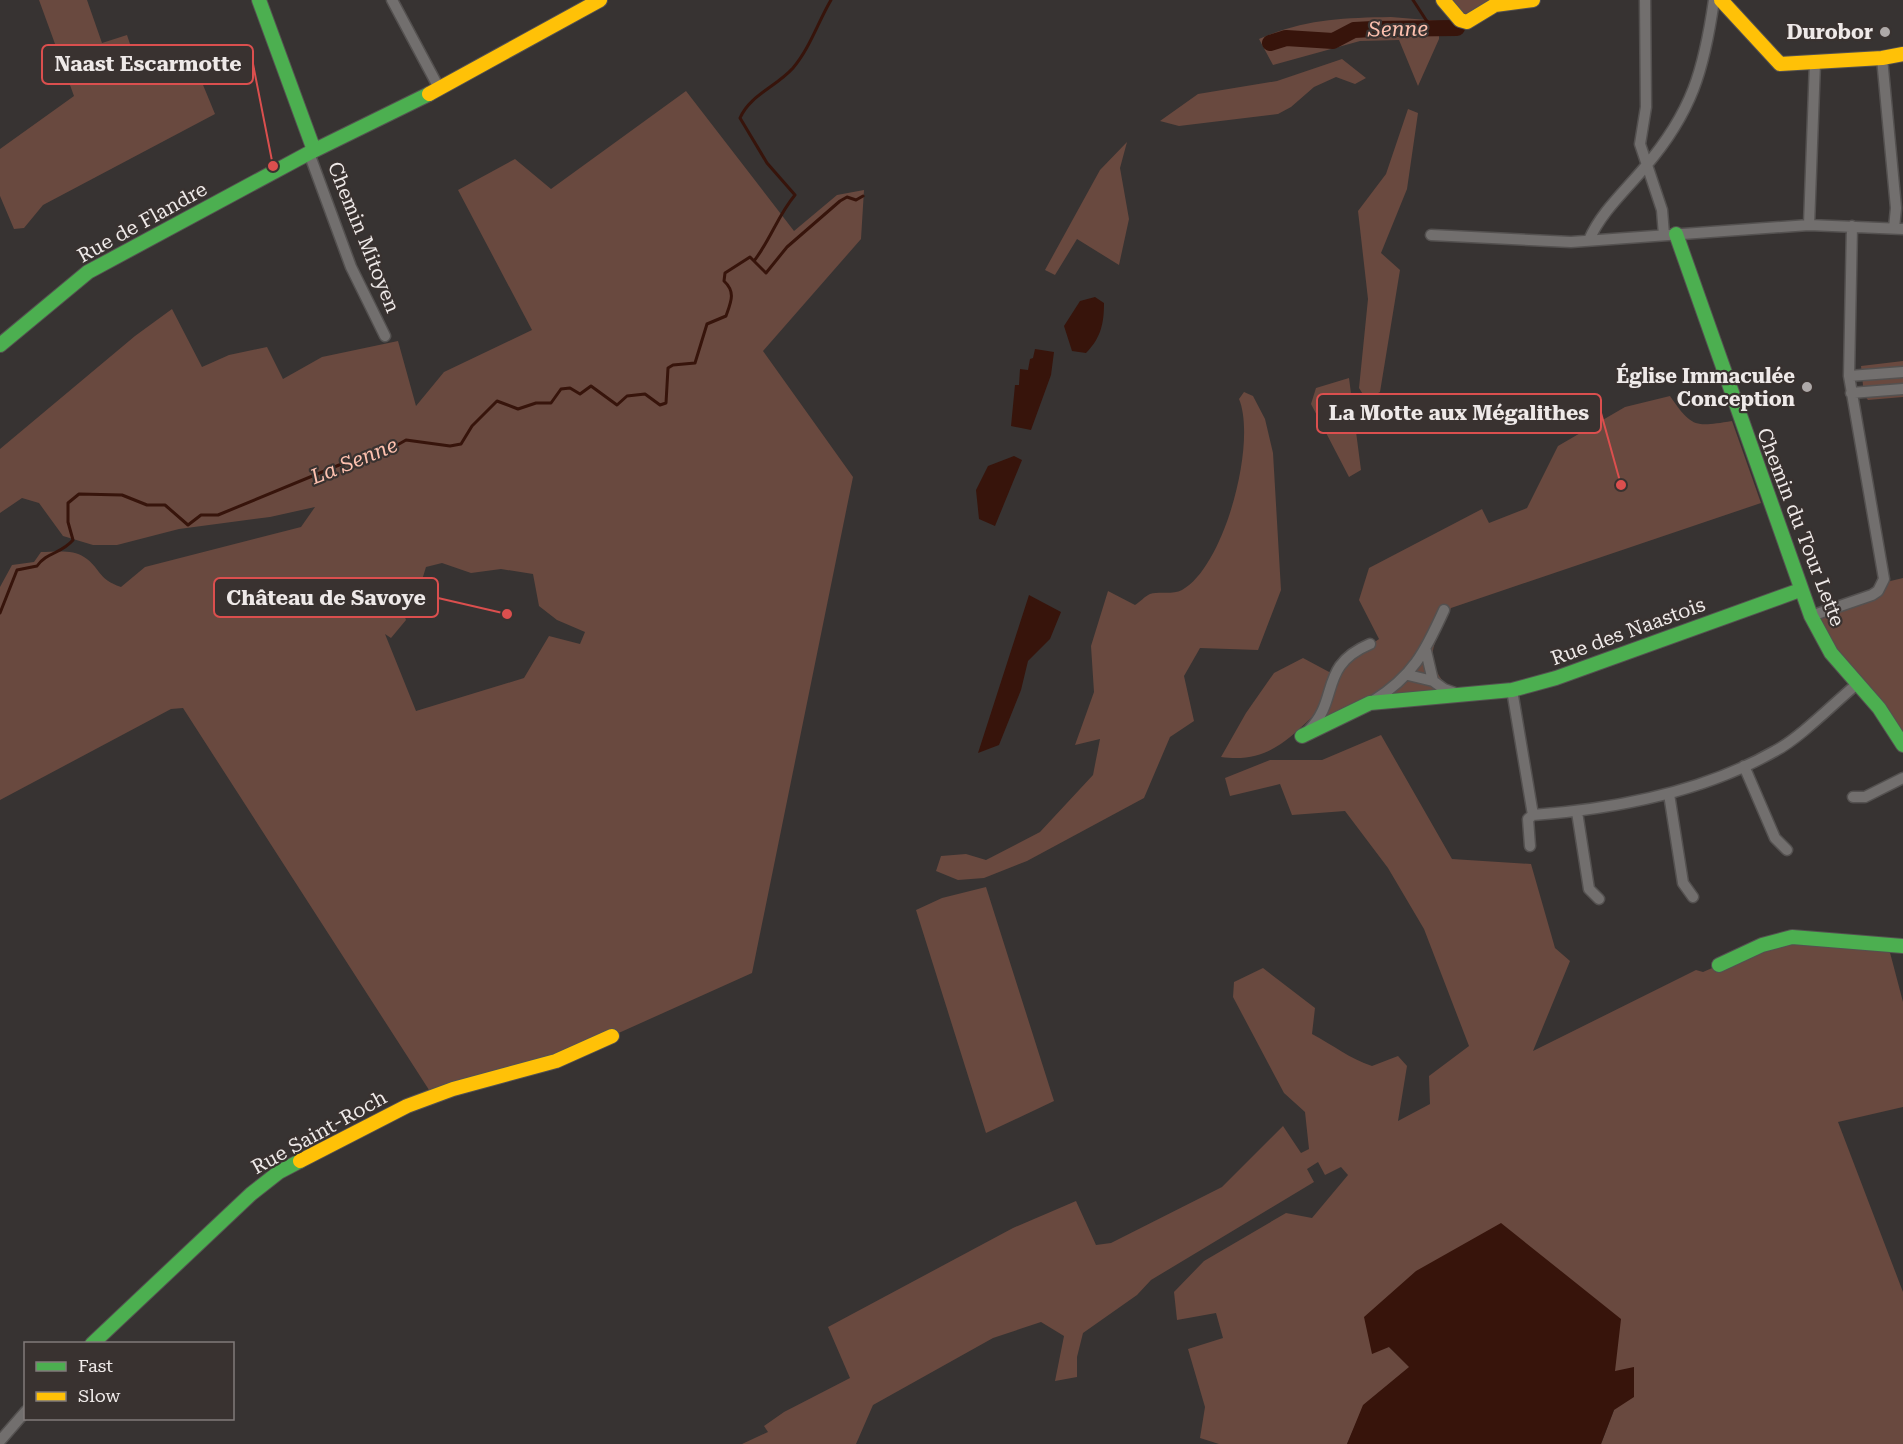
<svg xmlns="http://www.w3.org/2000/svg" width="1903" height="1444" font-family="'Roboto Serif',serif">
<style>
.green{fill:#69493f;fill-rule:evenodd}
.water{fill:#37140b}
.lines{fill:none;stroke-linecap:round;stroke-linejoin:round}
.stream{stroke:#37140b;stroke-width:3}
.river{stroke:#37140b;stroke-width:16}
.street-casing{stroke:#545150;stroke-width:13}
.fast-casing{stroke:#545150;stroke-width:16}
.slow-casing{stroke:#545150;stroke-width:16}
.street{stroke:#726f6e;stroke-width:10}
.fast{stroke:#4caf50;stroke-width:14}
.slow{stroke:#ffc107;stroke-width:14}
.poi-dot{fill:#aea9a8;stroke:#393230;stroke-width:2}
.labels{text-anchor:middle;stroke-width:4.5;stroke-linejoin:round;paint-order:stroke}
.poi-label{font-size:20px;font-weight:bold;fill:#eee9e8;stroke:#393230;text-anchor:end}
.street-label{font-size:20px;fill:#eee9e8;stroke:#393230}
.water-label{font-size:21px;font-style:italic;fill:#fec1af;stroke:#393230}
.leader{fill:none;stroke:#db4f4e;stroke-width:2}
.callout-dot{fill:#db4f4e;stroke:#393230;stroke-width:2}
.callout{fill:#393230;stroke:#db4f4e;stroke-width:2}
.callout-label{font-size:21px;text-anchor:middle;font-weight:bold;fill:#eee9e8}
</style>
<rect width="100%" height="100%" fill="#373332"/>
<!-- green -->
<path class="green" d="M 39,0 L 87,0 L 102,43 L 127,35 L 131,47 L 154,54 L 156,62 L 189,51 L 215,114 L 43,205 L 24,228 L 14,229 L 0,196 L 0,149 L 74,96 Z
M 1447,0 L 1496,0 L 1462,17 Z
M 1391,17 L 1439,21 L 1439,39 L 1418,86 L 1399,40 L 1360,41 L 1273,65 L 1259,39 C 1305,19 1341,18 1391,17 Z
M 1342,59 L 1366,78 L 1355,84 L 1336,77 L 1314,87 L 1291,107 L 1278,114 L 1179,126 L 1160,121 L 1198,94 L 1277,81 Z
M 686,91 L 794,231 L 837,195 L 864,190 L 861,239 L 763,351 L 853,477 L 752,973 L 612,1036 L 431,1093 L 183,708 L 171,709 L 0,800 L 0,587 L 12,565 L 34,562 L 41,552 C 54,552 73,549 84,557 C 101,568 97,579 121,587 L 145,567 L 301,527 L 315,507 L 270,517 L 179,529 L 117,545 L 93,545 L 63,536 L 39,503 L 22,498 L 0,513 L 0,449 L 135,336 L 172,309 L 202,367 L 229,355 L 267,347 L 283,379 L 322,357 L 398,341 L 416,406 L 444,372 L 532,330 L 458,190 L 515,159 L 551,189 ZM 442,563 L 471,573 L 501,569 L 533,574 L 539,606 L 557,620 L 585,632 L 580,644 L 549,636 L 524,678 L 416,711 L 385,634 L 391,638 L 406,620 L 398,599 L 422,580 L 426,567 Z
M 1408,109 L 1418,113 L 1407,189 L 1381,253 L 1400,270 L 1380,392 L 1366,399 L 1359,388 L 1368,299 L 1358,211 L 1386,174 Z
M 1127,142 L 1120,168 L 1129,219 L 1119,265 L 1077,239 L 1055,275 L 1045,270 L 1100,170 Z
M 1903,361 L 1903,397 L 1868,400 L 1864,395 L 1861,366 Z
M 1349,378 L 1361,470 L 1349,477 L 1311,404 L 1316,388 Z
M 1244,392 L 1253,396 L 1265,419 L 1273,453 L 1281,590 L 1258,650 L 1200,648 L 1184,676 L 1194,721 L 1170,737 L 1144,798 L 1027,861 L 984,878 L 958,880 L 936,871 L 941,856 L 966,854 L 986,860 L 1040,832 L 1093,775 L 1100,739 L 1075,745 L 1094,692 L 1091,646 L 1108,591 L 1135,605 C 1140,602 1145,596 1150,594 C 1160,591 1173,595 1182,590 C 1225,566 1257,442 1239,399 Z
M 1670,396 C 1692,428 1695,427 1732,421 L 1761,503 L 1451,608 C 1430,652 1421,659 1457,698 L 1369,708 L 1311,733 L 1312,717 C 1284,744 1263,763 1221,757 L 1246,713 L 1274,673 L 1303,658 L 1331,673 L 1379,639 L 1359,600 L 1369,568 L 1482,509 L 1489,523 L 1527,508 L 1558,446 L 1625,407 Z
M 1903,578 L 1903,745 L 1811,616 L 1869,595 L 1882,583 Z
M 1381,735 L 1452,859 L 1531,864 L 1555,948 L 1570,961 L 1533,1051 L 1696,970 L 1703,972 L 1779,939 L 1888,945 L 1903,1002 L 1903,1107 L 1838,1122 L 1903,1292 L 1903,1444 L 1601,1444 L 1614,1410 L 1615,1371 L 1389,1347 L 1410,1367 L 1364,1405 L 1347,1444 L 1219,1444 L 1200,1438 L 1205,1407 L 1188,1349 L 1223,1338 L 1216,1313 L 1177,1320 L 1174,1292 L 1204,1261 L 1286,1213 L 1312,1218 L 1348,1175 L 1341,1167 L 1325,1175 L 1318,1162 L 1307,1169 L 1314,1182 L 1151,1280 L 1137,1295 L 1083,1333 L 1077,1357 L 1077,1377 L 1055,1381 L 1064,1336 L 1041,1322 L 993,1338 L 873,1405 L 856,1444 L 742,1444 L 768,1432 L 764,1426 L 784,1412 L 850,1378 L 828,1327 L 1013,1228 L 1076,1201 L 1096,1245 L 1111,1243 L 1222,1187 L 1283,1126 L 1301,1153 L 1309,1149 L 1305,1112 L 1284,1093 L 1233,997 L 1234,982 L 1263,968 L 1315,1008 L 1312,1034 C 1333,1045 1350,1059 1372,1066 L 1398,1056 L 1407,1066 L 1398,1121 L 1430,1104 L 1429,1076 L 1469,1046 L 1424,929 L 1388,868 L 1345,811 L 1292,815 L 1280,784 L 1230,796 L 1225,778 L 1270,760 L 1322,760 Z
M 986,887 L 1054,1101 L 986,1133 L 916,910 L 942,898 Z"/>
<!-- water -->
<path class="water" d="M 1095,297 L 1104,303 C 1104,323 1101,338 1086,353 L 1072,351 L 1064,326 L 1080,301 Z
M 1035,349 L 1054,352 L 1051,375 L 1031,430 L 1011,426 L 1015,385 L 1019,385 L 1020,369 L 1028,370 L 1030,359 L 1033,358 Z
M 1014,456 L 1022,460 L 995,526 L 979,519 L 976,490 L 988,466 Z
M 1029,595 L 1061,612 L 1050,639 L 1028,661 L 1021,690 L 999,745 L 978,753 Z
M 1501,1223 L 1621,1319 L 1615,1371 L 1634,1367 L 1634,1397 L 1614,1410 L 1601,1444 L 1347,1444 L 1363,1405 L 1409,1367 L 1389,1347 L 1372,1354 L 1364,1317 L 1416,1271 Z"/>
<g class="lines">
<!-- stream -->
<path class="stream" d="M 1413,0 L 1426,20 L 1437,30
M 754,261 C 771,239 778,215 795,195 L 767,163 L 740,118 C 750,95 776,87 793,68 C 810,48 818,22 831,0
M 0,613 L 17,570 L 37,566 C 47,552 61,554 73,540 L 68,522 L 68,503 L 79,494 L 122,495 L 147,505 L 165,505 L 188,525 L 201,515 L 218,515 L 344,463 L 392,448 L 406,440 L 450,446 L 461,444 L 472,426 L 497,401 L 518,409 L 536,403 L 551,403 L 561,389 L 570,388 L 580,394 L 591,386 L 617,405 L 627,396 L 645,394 L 660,405 L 666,403 L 668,368 L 673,365 L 695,363 L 707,324 L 726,316 C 731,302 736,292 724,281 L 725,273 L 750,257 L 766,273 L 787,247 L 840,201 L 847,197 L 856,200 L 863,196"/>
<!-- river -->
<path class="river" d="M 1270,43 L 1286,38 L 1333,41 L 1354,30 L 1373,29 L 1457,28"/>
<defs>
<path id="street" d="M 392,0 L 439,88
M 1645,0 L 1646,107 L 1640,144 L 1662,210 L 1664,235
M 1882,58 L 1896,208 L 1894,228
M 309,153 L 351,267 L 385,336
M 1809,225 L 1815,62
M 1431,235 L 1571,242 L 1809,225 L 1903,229
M 1589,240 C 1601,212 1625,191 1645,167 C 1692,112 1704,70 1714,0
M 1849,376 L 1903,372
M 1851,393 L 1903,389
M 1811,616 L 1872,595 L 1878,591 L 1884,579 L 1849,376 L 1852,226
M 1426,651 L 1433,681
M 1408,675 L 1433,681 L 1444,689 L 1458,694
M 1512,690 L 1533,815 C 1615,809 1703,792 1775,751 C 1800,738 1834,703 1857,684
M 1373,701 C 1413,676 1425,652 1444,610
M 1309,730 C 1340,699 1318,666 1370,644
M 1744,766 L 1775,838 L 1787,850
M 1669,794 L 1683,883 L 1693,897
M 1853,797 L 1865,797 L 1903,778
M 1577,812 L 1589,889 L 1599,899
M 1530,846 L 1528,819 L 1533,815
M 0,1441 L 26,1411"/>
<path id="fast" d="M 259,0 L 314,150
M 1676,234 L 1811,616 L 1831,653 L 1879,708 L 1903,745
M 0,345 L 88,272 L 309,153 L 429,94
M 1302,736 L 1370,703 L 1512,690 L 1556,678 L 1800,590
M 1719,965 L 1762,945 L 1792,937 L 1903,946
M 92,1344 L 251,1194 L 279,1172 L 300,1161"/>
<path id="slow" d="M 1443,0 L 1460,20 L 1467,22 L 1495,5 L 1533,0
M 1721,0 L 1780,64 L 1882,58 L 1903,54
M 429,94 L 600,0
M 300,1161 L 407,1106 L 453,1089 L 556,1061 L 612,1036"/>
</defs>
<!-- street casing -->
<use href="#street" class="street-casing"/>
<!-- fast casing -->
<use href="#fast" class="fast-casing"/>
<!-- slow casing -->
<use href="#slow" class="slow-casing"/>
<!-- street -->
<use href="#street" class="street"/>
<!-- fast -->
<use href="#fast" class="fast"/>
<!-- slow -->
<use href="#slow" class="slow"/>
</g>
<!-- markers -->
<g class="poi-dot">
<circle cx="1885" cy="32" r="6"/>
<circle cx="1807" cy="387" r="6"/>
</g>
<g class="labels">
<!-- poi labels -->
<g class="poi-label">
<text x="1873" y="39">Durobor</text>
<text x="1795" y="383">Église Immaculée<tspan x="1795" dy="23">Conception</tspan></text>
</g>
<!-- street labels -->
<g class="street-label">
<text transform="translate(142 222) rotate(-29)" y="7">Rue de Flandre</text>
<text transform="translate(364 237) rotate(68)" y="7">Chemin Mitoyen</text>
<text transform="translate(1801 527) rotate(69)" y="7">Chemin du Tour Lette</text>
<text transform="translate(1628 631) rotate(-20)" y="7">Rue des Naastois</text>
<text transform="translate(319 1132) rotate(-29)" y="7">Rue Saint-Roch</text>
</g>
<!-- water labels -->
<g class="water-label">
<text transform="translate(1398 29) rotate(-1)" y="7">Senne</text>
<text transform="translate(354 461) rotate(-22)" y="7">La Senne</text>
</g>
</g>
<!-- callouts -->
<path class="leader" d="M273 166L253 64M1621 485L1601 413M507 614L438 598"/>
<g class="callout-dot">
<circle cx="273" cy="166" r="6"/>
<circle cx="1621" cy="485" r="6"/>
<circle cx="507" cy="614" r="6"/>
</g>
<g class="callout">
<rect x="42" y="45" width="211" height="39" rx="6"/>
<rect x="1317" y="394" width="284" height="39" rx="6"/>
<rect x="214" y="578" width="224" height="39" rx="6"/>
</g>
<g class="callout-label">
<text x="148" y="71">Naast Escarmotte</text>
<text x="1459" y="420">La Motte aux Mégalithes</text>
<text x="326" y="605">Château de Savoye</text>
</g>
<!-- legend -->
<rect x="24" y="1342" width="210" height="78" fill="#393230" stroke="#817b7a" stroke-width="1.5"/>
<rect x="36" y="1362" width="30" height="9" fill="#4caf50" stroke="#817b7a" stroke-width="1.5"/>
<text x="78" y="1372" font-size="18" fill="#eee9e8">Fast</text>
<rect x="36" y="1392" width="30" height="9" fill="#ffc107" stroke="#817b7a" stroke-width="1.5"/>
<text x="78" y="1402" font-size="18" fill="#eee9e8">Slow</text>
</svg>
